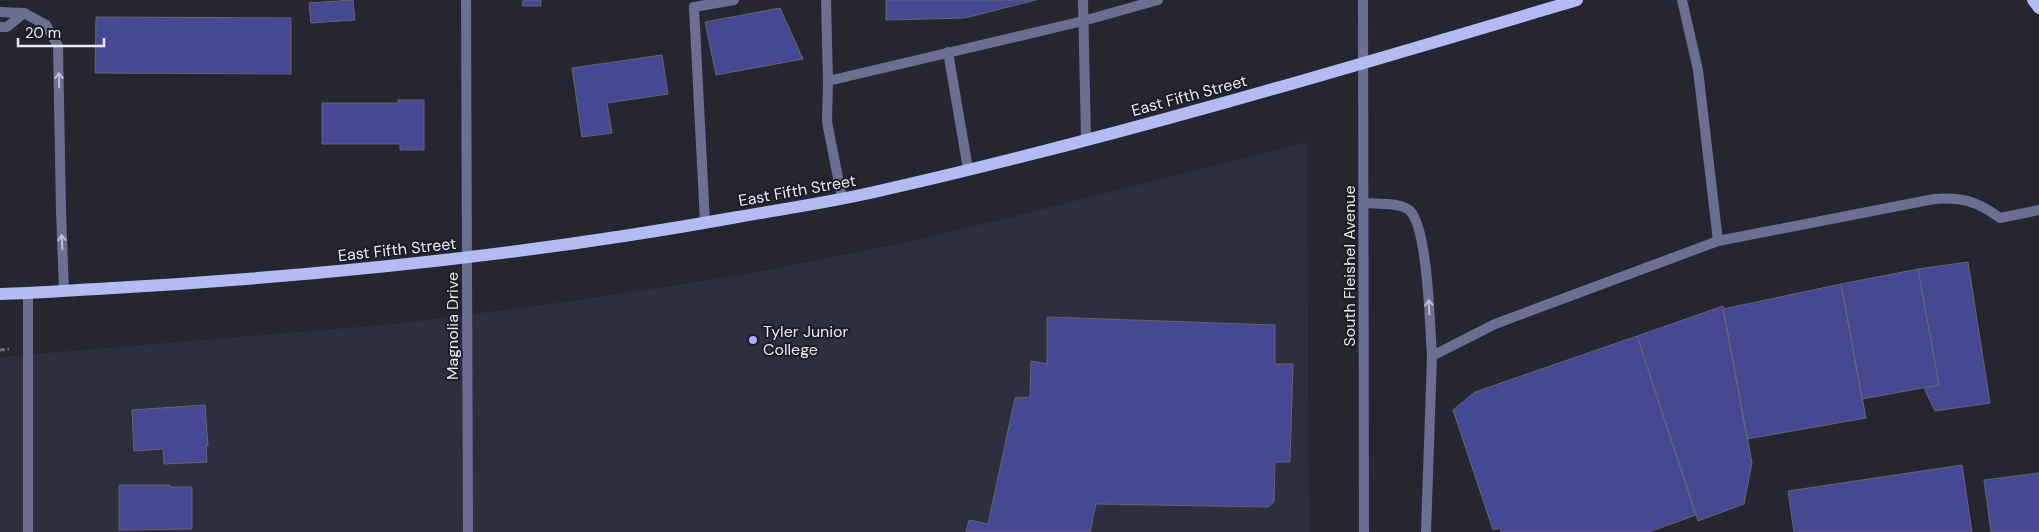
<svg xmlns="http://www.w3.org/2000/svg" width="2039" height="532" font-family="'DM Sans',sans-serif">
<style>
.built{fill:#2d2f3f}
.building{fill:#464893;stroke:#646571}
.lines{fill:none;stroke-linecap:round;stroke-linejoin:round}
.path{stroke:#696a73;stroke-width:3;stroke-dasharray:5 2.5;stroke-linecap:butt}
.service{stroke:#6b6f92;stroke-width:10}
.minor{stroke:#6b6f92;stroke-width:10}
.tertiary{stroke:#6b6f92;stroke-width:10}
.primary{stroke:#b3baf4;stroke-width:12}
.oneway{stroke:#bdbfd0}
.poi-dot{fill:#a9b0fc;stroke:#1b1c26;stroke-width:2}
.labels{text-anchor:middle;stroke-width:4;stroke-linejoin:round;paint-order:stroke}
.street-label{font-size:16px;fill:#e9eaf1;stroke:#1b1c26}
.poi-label{font-size:16px;fill:#e9eaf1;stroke:#1b1c26;text-anchor:start}
</style>
<rect width="100%" height="100%" fill="#252630"/>
<!-- built -->
<path class="built" d="M 1307,142 L 1309,532 L 0,532 L 0,357 L 395,324 L 558,303 L 742,275 L 916,240 L 1012,217 Z"/>
<!-- building -->
<path class="building" d="M 353,0 L 355,20 L 311,23 L 309,3 Z
M 523,0 L 541,0 L 541,6 L 522,6 Z
M 886,0 L 1036,0 L 965,18 L 886,20 Z
M 780,8 L 803,59 L 716,75 L 705,22 Z
M 96,17 L 291,18 L 291,74 L 95,73 Z
M 662,55 L 668,94 L 607,103 L 612,133 L 582,137 L 572,68 Z
M 398,100 L 424,100 L 424,150 L 400,150 L 400,144 L 322,144 L 322,103 L 398,103 Z
M 1968,262 L 1990,403 L 1935,411 L 1924,388 L 1939,385 L 1918,269 Z
M 1918,269 L 1939,385 L 1862,399 L 1841,284 Z
M 1841,284 L 1866,418 L 1747,439 L 1723,309 Z
M 1723,306 L 1752,463 L 1744,504 L 1698,521 L 1637,336 Z
M 1047,317 L 1275,325 L 1275,364 L 1293,364 L 1290,462 L 1275,462 L 1274,502 L 1268,507 L 1096,504 L 1090,532 L 966,532 L 969,520 L 988,524 L 1015,398 L 1030,397 L 1031,361 L 1047,364 Z
M 1637,336 L 1696,515 L 1649,532 L 1501,532 L 1500,528 L 1493,530 L 1453,410 L 1475,392 Z
M 205,405 L 208,446 L 206,446 L 207,462 L 164,464 L 163,449 L 134,451 L 132,410 Z
M 1962,465 L 1972,532 L 1794,532 L 1788,491 Z
M 2039,473 L 2039,532 L 1991,532 L 1984,480 Z
M 119,485 L 170,485 L 170,487 L 192,487 L 192,529 L 119,530 Z"/>
<g class="lines">
<!-- path -->
<path class="path" d="M 0,350 L 9,349"/>
<!-- service -->
<path class="service" d="M 826,0 L 828,81
M 1083,0 L 1086,139
M 1682,0 L 1698,70 L 1718,241
M 0,12 L 24,13 L 46,25 L 58,46 L 61,211 L 64,291
M 0,27 L 7,27 L 24,13
M 948,52 L 968,169
M 842,198 L 827,122 L 828,81 L 1083,21 L 1158,0
M 1364,203 C 1376,204 1398,202 1409,210 C 1428,225 1430,329 1432,356
M 705,223 L 694,7 L 734,0
M 1426,532 L 1432,356 L 1495,324 L 1718,241 L 1934,199 C 1962,197 1977,201 2000,218 L 2039,210"/>
<!-- minor -->
<path class="minor" d="M 466,0 L 468,532
M 1363,0 L 1364,532"/>
<!-- tertiary -->
<path class="tertiary" d="M 28,293 L 28,532"/>
<!-- primary -->
<path class="primary" d="M 2033,0 L 2039,8
M 0,294 C 38,293 75,290 113,288 C 321,276 527,255 732,218 C 782,209 833,202 883,190 C 1117,137 1348,68 1577,0"/>
</g>
<!-- one-way arrows -->
<defs><path id="oneway-shaft" d="M-6 0H5M1.5-3L5.5 0L1.5 3" fill="none" stroke-width="1.6" stroke-linecap="round" stroke-linejoin="round" transform="scale(1.25)"/></defs>
<g class="oneway">
<use href="#oneway-shaft" transform="translate(59 80) rotate(-91)"/>
<use href="#oneway-shaft" transform="translate(62 242) rotate(-93)"/>
<use href="#oneway-shaft" transform="translate(1429 307) rotate(-93)"/>
</g>
<!-- markers -->
<circle class="poi-dot" cx="753" cy="340" r="5"/>
<g class="labels">
<!-- street labels -->
<g class="street-label">
<text transform="translate(1189 95) rotate(-15)" y="6">East Fifth Street</text>
<text transform="translate(797 190) rotate(-10)" y="6">East Fifth Street</text>
<text transform="translate(397 249) rotate(-6)" y="6">East Fifth Street</text>
<text transform="translate(1349 266) rotate(-90)" y="6">South Fleishel Avenue</text>
<text transform="translate(452 326) rotate(-90)" y="6">Magnolia Drive</text>
</g>
<!-- poi labels -->
<g class="poi-label">
<text x="763" y="337">Tyler Junior<tspan x="763" dy="18">College</tspan></text>
</g>
</g>
<!-- scale -->
<path d="M18 38v8h86v-8" fill="none" stroke="#e9eaf1" stroke-width="2.5"/>
<text x="25" y="38" font-size="15" fill="#e9eaf1" stroke="#1b1c26" stroke-width="4" paint-order="stroke">20 m</text>
</svg>
